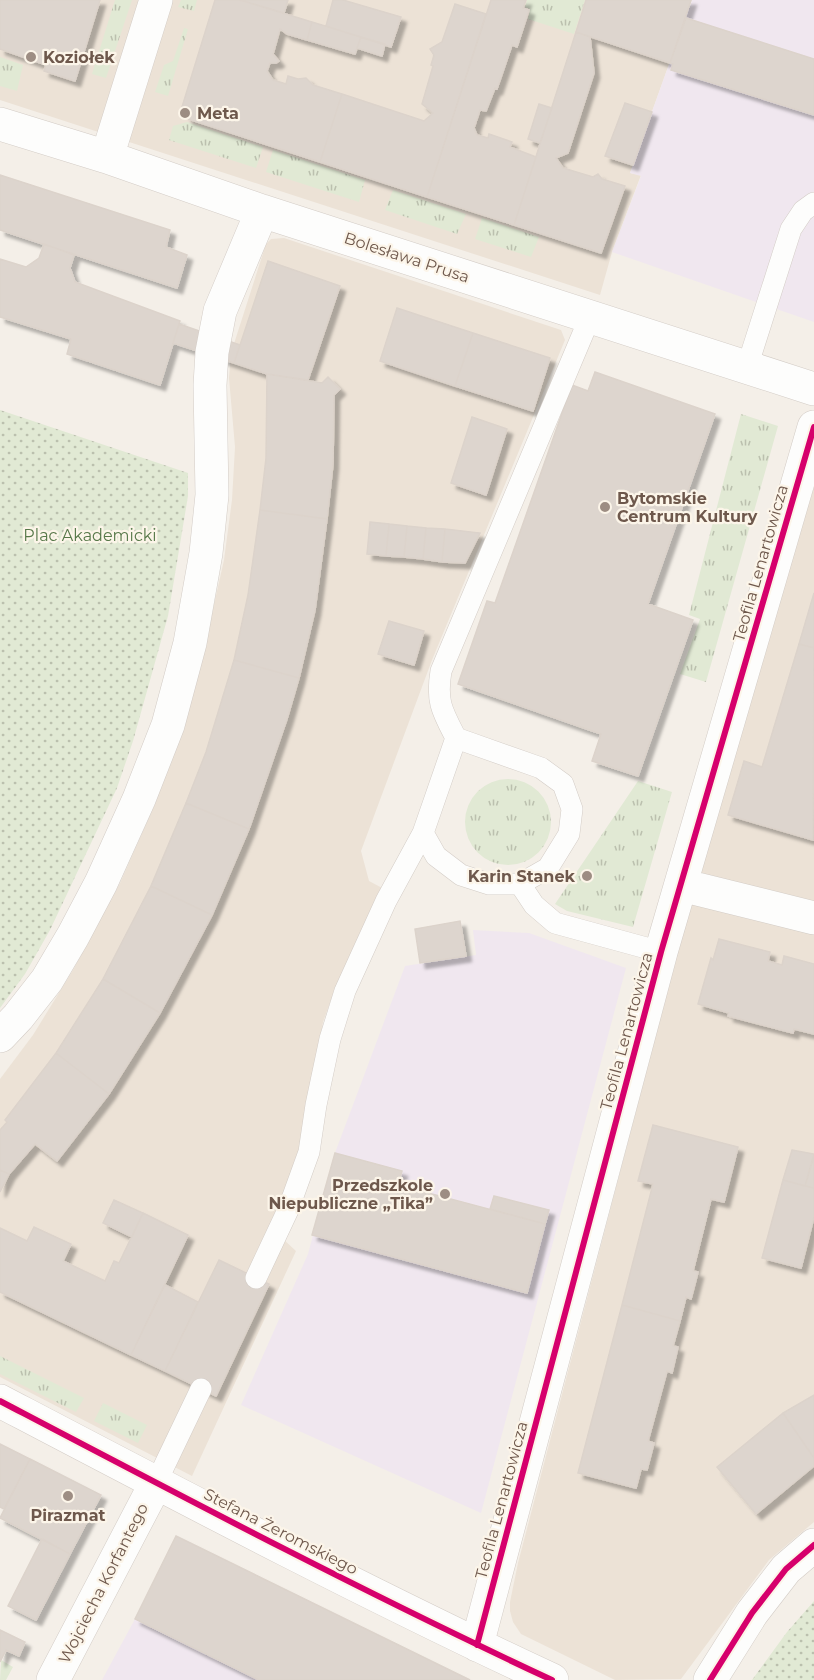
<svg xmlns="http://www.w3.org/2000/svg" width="814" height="1680" font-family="Montserrat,sans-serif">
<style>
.residential{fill:#ece2d6}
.education{fill:#f0e7ef}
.grass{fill:url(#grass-tufts)}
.park{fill:url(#park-dots)}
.building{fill:#ddd5ce;stroke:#dcd3cb;stroke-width:1.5;filter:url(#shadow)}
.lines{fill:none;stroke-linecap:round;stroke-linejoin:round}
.lane-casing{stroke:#d3ccc6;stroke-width:22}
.street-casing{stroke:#d3ccc6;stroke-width:34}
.lane{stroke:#fdfdfc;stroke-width:21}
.street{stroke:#fdfdfc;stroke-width:33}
.cycleway-casing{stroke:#fcf5e9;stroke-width:10}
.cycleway{stroke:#d6006c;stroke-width:6}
.poi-dot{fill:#9d8d83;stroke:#fcf5e9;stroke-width:2}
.labels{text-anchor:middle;stroke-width:4.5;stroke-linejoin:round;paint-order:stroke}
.poi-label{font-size:16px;font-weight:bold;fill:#6e584c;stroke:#fcf5e9;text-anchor:start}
.street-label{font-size:16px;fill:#6e584c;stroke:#fcf5e9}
.park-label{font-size:16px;fill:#577849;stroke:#fcf5e9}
</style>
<defs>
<pattern id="grass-tufts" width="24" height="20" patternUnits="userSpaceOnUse" patternTransform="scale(1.5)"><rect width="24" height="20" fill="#e1e9d4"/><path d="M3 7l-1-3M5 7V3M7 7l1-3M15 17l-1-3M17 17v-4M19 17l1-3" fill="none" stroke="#bbc0ae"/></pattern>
<pattern id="park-dots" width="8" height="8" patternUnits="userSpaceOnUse" patternTransform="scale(1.5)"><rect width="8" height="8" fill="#e1e9d4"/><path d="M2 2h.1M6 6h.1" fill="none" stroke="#bbc0ae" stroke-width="1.8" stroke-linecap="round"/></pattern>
<filter id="shadow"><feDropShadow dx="5.5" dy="5.5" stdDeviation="1.5" flood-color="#0004"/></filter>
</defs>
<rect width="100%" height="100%" fill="#f4efe8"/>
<!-- residential -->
<path class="residential" d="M 0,0 L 692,0 L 630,173 L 641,175 L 612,252 L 600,295 L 0,100 Z
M 284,238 L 561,330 L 565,340 L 432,660 L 361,851 L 369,881 L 384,889 L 336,986 L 323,1022 L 305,1131 L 288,1185 L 269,1226 L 296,1251 L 192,1476 L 0,1377 L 0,1079 L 33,1035 L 73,970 L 120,883 L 155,804 L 176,744 L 203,653 L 224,560 L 232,500 L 235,447 L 229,378 L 231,353 L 266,244 L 271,239 Z
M 814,487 L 814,1522 L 769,1560 L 681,1679 L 615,1680 L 521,1634 L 513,1622 L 510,1611 L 510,1602 L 518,1563 L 677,954 L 737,745 Z"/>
<!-- education -->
<path class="education" d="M 692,0 L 814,0 L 814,322 L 612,252 L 641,176 L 630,173 Z
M 473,930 L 529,933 L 626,968 L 481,1513 L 241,1405 L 308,1254 L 335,1153 L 405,966 L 476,955 Z
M 176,1536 L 470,1680 L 102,1680 L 135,1619 Z"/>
<!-- grass -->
<path class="grass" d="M 115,0 L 132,0 L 106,78 L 92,74 Z
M 181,0 L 197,0 L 194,11 L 178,7 Z
M 527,0 L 585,0 L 574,34 L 528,19 L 530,9 L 525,7 Z
M 184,28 L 188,29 L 168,96 L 155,92 L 164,65 L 173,61 Z
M 0,57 L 23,65 L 17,91 L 0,86 Z
M 187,122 L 263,147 L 256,168 L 169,140 L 173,126 Z
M 273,150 L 365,180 L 359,202 L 266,172 Z
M 393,190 L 466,214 L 457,234 L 385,210 Z
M 482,218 L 539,237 L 531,257 L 475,239 Z
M 741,414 L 778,426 L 706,682 L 680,674 L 700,619 L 689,615 Z
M465 822a43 43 0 1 1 86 0a43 43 0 1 1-86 0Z
M 638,781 L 672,792 L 633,927 L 567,911 L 555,904 Z
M 0,1356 L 84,1398 L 76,1412 L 0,1374 Z
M 103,1403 L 147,1425 L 138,1443 L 94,1421 Z
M 1,1660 L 13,1667 L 6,1680 L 0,1680 Z"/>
<!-- park -->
<path class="park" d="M 0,410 L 188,473 L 188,496 L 168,616 L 133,741 L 117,788 L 50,930 L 25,974 L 0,1008 Z
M 814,1601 L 814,1680 L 752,1680 L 787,1632 Z"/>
<!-- building -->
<path class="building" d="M 0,0 L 100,0 L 75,81 L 44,71 L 46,65 L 0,49 Z
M 215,0 L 240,0 L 312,22 L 307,40 L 287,34 L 280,29 L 273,54 L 279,61 L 276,63 L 270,63 L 267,71 L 273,80 L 286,84 L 288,76 L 298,79 L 306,78 L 313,85 L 342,94 L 320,162 L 188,119 L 182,107 Z
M 240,0 L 288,0 L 284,13 Z
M 333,0 L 343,0 L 401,17 L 391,47 L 326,26 Z
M 491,0 L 526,0 L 523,8 L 529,10 L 517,47 L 512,45 L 497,89 L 495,88 L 486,111 L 480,110 L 474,128 L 477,135 L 488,138 L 489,134 L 512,142 L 510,147 L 536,157 L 514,225 L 427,197 Z
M 586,0 L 691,0 L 670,63 L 576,32 Z
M 455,4 L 486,14 L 427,197 L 320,162 L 342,94 L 424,121 L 433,113 L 422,104 L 433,66 L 431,65 L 434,55 L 430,49 L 442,42 Z
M 686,18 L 814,59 L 814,115 L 671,70 L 673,64 L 670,63 Z
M 312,22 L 361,37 L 355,54 L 307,40 Z
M 576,32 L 590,37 L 594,73 L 568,153 L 556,158 L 563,168 L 593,177 L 598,174 L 602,179 L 625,186 L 601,253 L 514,225 Z
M 361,37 L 385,44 L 382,56 L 357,48 Z
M 625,103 L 652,112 L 633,165 L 605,156 Z
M 539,104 L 552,108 L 540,143 L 528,139 Z
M 0,175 L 170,230 L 166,247 L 187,255 L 177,288 L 0,230 Z
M 44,244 L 74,255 L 70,268 L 75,282 L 180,321 L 160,385 L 67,354 L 71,339 L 0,317 L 0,259 L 26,267 L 39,258 Z
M 268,261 L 340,286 L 308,380 L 267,374 L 234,363 Z
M 397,308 L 473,333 L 455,386 L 380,361 Z
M 179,324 L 240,345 L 234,363 L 173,343 Z
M 473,333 L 550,358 L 533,411 L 455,386 Z
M 595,372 L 715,414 L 648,604 L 693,620 L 638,776 L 592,761 L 601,734 L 458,684 L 487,601 L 495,603 L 572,385 L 588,391 Z
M 267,374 L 322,383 L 328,377 L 340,389 L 334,395 L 333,464 L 327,519 L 260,510 L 266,458 Z
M 472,417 L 507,429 L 486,495 L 451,483 Z
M 260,510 L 327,519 L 315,610 L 299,678 L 234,660 L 248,595 Z
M 370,522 L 389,524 L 386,556 L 367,554 Z
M 389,524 L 407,526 L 404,557 L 386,556 Z
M 407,526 L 426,528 L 423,559 L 404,557 Z
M 426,528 L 445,529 L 442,562 L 423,559 Z
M 445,529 L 480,533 L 465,563 L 442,562 Z
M 814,593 L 814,648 L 799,644 Z
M 389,621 L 424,631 L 414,665 L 378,654 Z
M 799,644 L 814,648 L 813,840 L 728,815 L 744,761 L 762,767 Z
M 234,660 L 299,678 L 287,719 L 249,829 L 186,803 L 206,752 Z
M 186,803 L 249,829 L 212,915 L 151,886 Z
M 151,886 L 212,915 L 160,1013 L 103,979 Z
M 460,921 L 466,956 L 420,963 L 415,929 Z
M 719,939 L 770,952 L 768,961 L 782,965 L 784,956 L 814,964 L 814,1034 L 794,1029 L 793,1033 L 728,1016 L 729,1013 L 698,1004 L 711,958 L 713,960 Z
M 103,979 L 160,1013 L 109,1094 L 56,1053 Z
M 56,1053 L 109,1094 L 57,1161 L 35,1144 L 9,1174 L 0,1170 L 0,1130 L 7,1122 L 5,1120 Z
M 653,1125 L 738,1147 L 724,1202 L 711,1199 L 693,1271 L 698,1272 L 691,1299 L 686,1297 L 680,1321 L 622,1305 L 653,1184 L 638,1181 Z
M 792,1150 L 814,1154 L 805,1186 L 783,1180 Z
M 335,1153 L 402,1171 L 398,1185 L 545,1224 L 527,1293 L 312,1235 Z
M 814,1156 L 814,1188 L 805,1186 Z
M 0,1170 L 9,1174 L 0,1192 Z
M 783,1180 L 814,1188 L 814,1217 L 801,1268 L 762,1258 Z
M 494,1196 L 549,1210 L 545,1224 L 490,1209 Z
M 114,1200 L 143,1213 L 132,1237 L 103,1223 Z
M 143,1213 L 188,1235 L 131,1355 L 0,1292 L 0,1228 L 27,1241 L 34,1227 L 71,1244 L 63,1261 L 105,1281 L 114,1261 L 119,1263 Z
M 219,1260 L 269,1284 L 216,1396 L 165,1371 Z
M 165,1285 L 198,1302 L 165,1371 L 131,1355 Z
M 622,1305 L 680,1321 L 673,1346 L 678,1347 L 672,1373 L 667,1371 L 648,1441 L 654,1443 L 647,1470 L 641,1469 L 636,1488 L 578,1473 Z
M 814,1395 L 814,1458 L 783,1413 Z
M 783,1413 L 814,1458 L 814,1466 L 756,1514 L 717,1467 Z
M 0,1444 L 30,1459 L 4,1509 L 0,1507 Z
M 30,1459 L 101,1495 L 70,1554 L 0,1518 Z
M 176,1536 L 470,1680 L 259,1680 L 135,1619 Z
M 42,1539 L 70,1554 L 36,1620 L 8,1606 Z
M 0,1630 L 25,1642 L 19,1656 L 6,1650 L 0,1662 Z"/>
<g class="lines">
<defs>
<path id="lane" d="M 747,367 L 791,229 L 803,211 L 814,203
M 456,738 L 541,768 L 563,784 L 572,809 L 569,834 L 548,868 L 520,884 L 489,884 L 461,875 L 436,856 L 423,833 Z
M 456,738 C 442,711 436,702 441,671 L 590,317
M 520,884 L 534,905 L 555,923 L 661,952
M 256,1278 L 288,1210 L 309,1152 L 316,1105 L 330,1039 L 345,991 L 386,901 L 423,833
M 156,1483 L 201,1389"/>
<path id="street" d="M 0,124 L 107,157 L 262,211 L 814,389
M 107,157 L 156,0
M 681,885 L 814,918
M 0,1036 L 18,1017 L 47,980 L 73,936 L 101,883 L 139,799 L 168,725 L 190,643 L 206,553 L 212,495 L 210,385 L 212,352 L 220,311 L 262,211
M 0,1401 C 183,1497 365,1593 552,1680
M 477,1645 L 661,952 L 814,427
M 53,1680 L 156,1483
M 710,1680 L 752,1613 L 786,1569 L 814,1545"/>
</defs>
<!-- lane casing -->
<use href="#lane" class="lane-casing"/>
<!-- street casing -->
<use href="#street" class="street-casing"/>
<!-- lane -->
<use href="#lane" class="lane"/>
<!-- street -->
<use href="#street" class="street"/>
<defs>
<path id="cycleway" d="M 0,1401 C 183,1497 365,1593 552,1680
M 477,1645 L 661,952 L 814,427
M 710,1680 L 752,1613 L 786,1569 L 814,1545"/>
</defs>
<!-- cycleway casing -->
<use href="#cycleway" class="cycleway-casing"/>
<!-- cycleway -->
<use href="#cycleway" class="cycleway"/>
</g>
<!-- markers -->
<g class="poi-dot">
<circle cx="31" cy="57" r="6"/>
<circle cx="185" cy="113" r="6"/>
<circle cx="605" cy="507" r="6"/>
<circle cx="587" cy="876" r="6"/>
<circle cx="445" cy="1194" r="6"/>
<circle cx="68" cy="1496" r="6"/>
</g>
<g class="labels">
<!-- poi labels -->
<g class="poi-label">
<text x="43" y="63">Koziołek</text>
<text x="197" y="119">Meta</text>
<text x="617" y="504">Bytomskie<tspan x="617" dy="18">Centrum Kultury</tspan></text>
<text x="575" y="882" text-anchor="end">Karin Stanek</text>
<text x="433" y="1191" text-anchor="end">Przedszkole<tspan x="433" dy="18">Niepubliczne „Tika”</tspan></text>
<text x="68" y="1521" text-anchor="middle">Pirazmat</text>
</g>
<!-- street labels -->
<g class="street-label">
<text transform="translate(407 257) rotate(18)" y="6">Bolesława Prusa</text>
<text transform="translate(760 563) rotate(-74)" y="6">Teofila Lenartowicza</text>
<text transform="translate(626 1031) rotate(-75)" y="6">Teofila Lenartowicza</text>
<text transform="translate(501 1500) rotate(-75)" y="6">Teofila Lenartowicza</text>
<text transform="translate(281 1531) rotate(27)" y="6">Stefana Żeromskiego</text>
<text transform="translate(103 1583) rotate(-63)" y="6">Wojciecha Korfantego</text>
</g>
<!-- park labels -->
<g class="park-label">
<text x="90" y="541">Plac Akademicki</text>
</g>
</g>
</svg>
